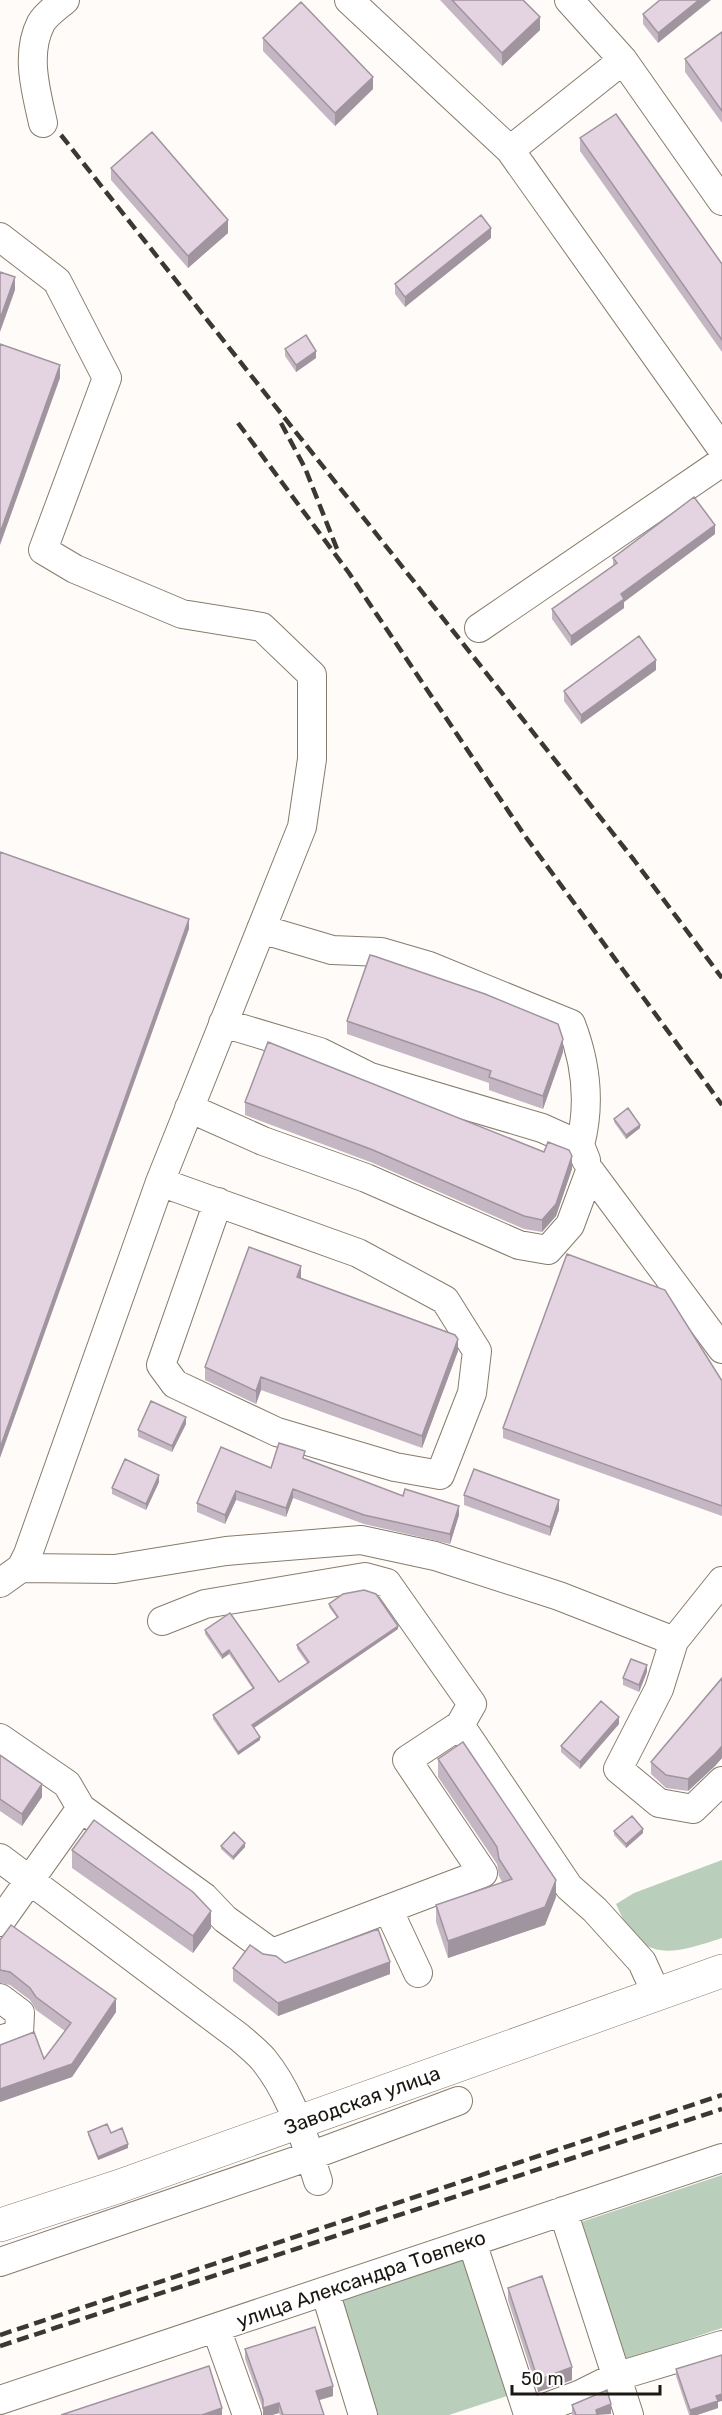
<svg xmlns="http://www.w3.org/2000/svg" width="722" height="2415" font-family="Rubik,sans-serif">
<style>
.green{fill:#b9cfbb}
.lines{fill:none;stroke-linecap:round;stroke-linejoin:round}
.minor-casing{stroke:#877c6c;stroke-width:30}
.major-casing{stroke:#877c6c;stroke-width:34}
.minor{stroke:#fff;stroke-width:28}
.major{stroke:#fff;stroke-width:33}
.rail{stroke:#3b3832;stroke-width:4.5;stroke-dasharray:12 6;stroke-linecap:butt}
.wall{fill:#c4b6c2}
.shaded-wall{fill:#a0949e}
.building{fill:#e4d4e2;stroke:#a0949e;stroke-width:1.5}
.labels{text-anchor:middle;stroke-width:4.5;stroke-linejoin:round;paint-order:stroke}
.street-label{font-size:20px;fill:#1c1812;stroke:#fff}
</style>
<rect width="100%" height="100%" fill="#fefbf8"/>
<!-- green -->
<path class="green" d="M 722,1860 L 722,1938 C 670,1955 641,1964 616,1904 L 634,1893 Z
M 722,2175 L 722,2328 L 623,2361 L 578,2223 Z
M 465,2256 L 510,2395 L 449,2415 L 377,2415 L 339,2296 Z"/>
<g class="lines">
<defs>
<path id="minor" d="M 349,0 L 510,150 L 722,449
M 623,60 L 722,201
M 43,123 C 36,91 25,54 41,23 C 46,14 58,6 65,0
M 510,150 L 623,60 L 569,0
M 0,237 L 57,281 L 107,378 L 43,550 L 75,569 L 182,614 L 262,627 L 312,675 L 312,759 L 302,827 L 160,1182 L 28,1554 L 21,1568 L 0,1583
M 479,628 L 722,462
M 261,929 L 332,950 L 381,952 L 429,966 L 571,1024 C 586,1063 591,1103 580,1145
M 223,1023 L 320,1052 L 370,1077 L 542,1128 L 580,1145 L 586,1160
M 189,1108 L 263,1141 L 366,1178 L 519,1245 L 548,1250 L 570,1225 L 590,1171 L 722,1349
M 160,1182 L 358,1253 L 445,1300 L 477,1351 L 472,1393 L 440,1475 L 395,1467 L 277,1432 L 175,1384 L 161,1365 L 218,1202
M 21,1568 L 115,1569 L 226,1551 L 361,1540 L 435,1556 L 559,1596 L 674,1641
M 722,1581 L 674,1641 L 659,1689 L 618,1769 L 659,1803 L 693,1809 L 722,1781
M 162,1621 L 205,1604 L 365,1577 L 387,1583 L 472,1704 L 460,1725
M 0,1738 L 67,1784 L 81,1808
M 0,1858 L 239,2037 C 247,2044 256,2051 263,2059 C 286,2087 299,2122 310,2156 L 458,2101
M 388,1909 L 418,1973
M 0,1922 L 81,1808 L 204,1897 L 225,1919 L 272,1953 L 483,1873 L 407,1760 L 460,1725 L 569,1887 L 595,1910 L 642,1962 L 657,1995
M 0,1998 L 20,2013 L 19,2034 L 0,2040
M 563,2211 L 629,2415
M 472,2242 L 528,2414 L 581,2394 L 615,2377 L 722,2345
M 0,2262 L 310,2156 L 318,2181
M 325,2291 L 363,2415
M 216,2328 L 247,2415
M 0,2400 L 722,2158"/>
<path id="major" d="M 0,2225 L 117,2187 L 722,1971"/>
</defs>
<!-- minor casing -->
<use href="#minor" class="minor-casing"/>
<!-- major casing -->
<use href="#major" class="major-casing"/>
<!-- minor -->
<use href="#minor" class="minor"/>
<!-- major -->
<use href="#major" class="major"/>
<!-- rail -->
<path class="rail" d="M 61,135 L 634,860 L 722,978
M 238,423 L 349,573 L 525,836 L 722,1105
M 281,423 L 305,468 L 337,549
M 0,2335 L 722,2095
M 0,2346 L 722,2109"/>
</g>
<!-- wall -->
<path class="wall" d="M 440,0 L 523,0 L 540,30 L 502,66 Z
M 660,0 L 658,43 L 643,24 L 643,14 Z
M 722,32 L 722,123 L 685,72 L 685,59 Z
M 263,38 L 373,89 L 335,126 L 263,51 Z
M 580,138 L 722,264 L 722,352 L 580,151 Z
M 111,168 L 228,233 L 188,268 L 111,180 Z
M 491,238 L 405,307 L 395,294 L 395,284 Z
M 285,349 L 316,358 L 296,372 L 285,356 Z
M 715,534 L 624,602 L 624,608 L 571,646 L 552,619 L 552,609 L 613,566 L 613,558 Z
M 656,670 L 581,724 L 564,701 L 564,691 Z
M 347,1021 L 563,1052 L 543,1109 L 489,1090 L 489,1083 L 347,1034 Z
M 245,1102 L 572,1169 L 556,1216 L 542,1232 L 524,1229 L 373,1163 L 245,1115 Z
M 614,1119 L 640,1128 L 626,1139 L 614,1122 Z
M 301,1278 L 458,1351 L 422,1448 L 261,1390 L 256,1404 L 205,1380 L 205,1367 Z
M 722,1381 L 722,1516 L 503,1438 L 503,1428 Z
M 186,1424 L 172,1452 L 138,1437 L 138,1430 Z
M 305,1459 L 403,1496 L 459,1515 L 450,1544 L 364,1524 L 293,1498 L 286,1517 L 236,1500 L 225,1524 L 197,1512 L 197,1503 L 271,1468 Z
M 159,1482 L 146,1510 L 112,1494 L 112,1488 Z
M 464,1495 L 559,1510 L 550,1536 L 464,1505 Z
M 329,1604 L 398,1629 L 254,1728 L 260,1740 L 238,1755 L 213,1719 L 213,1715 L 253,1689 L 229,1654 L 222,1659 L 205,1634 L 205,1630 L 279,1682 L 307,1663 L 297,1649 L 297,1645 L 337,1618 L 329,1607 Z
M 647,1672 L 639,1692 L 623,1685 L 623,1678 Z
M 722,1678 L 722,1758 L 715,1766 L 688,1791 L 666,1788 L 651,1774 L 651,1762 Z
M 619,1724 L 580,1769 L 561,1752 L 561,1746 Z
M 0,1755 L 42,1797 L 22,1826 L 0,1811 Z
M 438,1759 L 556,1897 L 545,1925 L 448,1958 L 436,1922 L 436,1905 L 502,1882 L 499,1876 L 497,1864 L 438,1777 Z
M 614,1831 L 643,1833 L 626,1848 L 614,1835 Z
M 221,1846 L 245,1847 L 233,1860 L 221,1849 Z
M 72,1850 L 211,1928 L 193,1953 L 72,1868 Z
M 0,1940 L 116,2012 L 72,2077 L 0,2102 L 0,2045 L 44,2059 L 65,2031 L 36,2010 L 30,2000 L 10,1985 L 0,1983 Z
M 263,1954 L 285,1963 L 390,1974 L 278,2016 L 233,1981 L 233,1968 Z
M 88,2132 L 111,2133 L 128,2148 L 98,2160 L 88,2135 Z
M 508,2288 L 572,2380 L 538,2392 L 508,2300 Z
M 245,2349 L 333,2396 L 319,2400 L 324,2415 L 280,2415 L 279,2413 L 272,2415 L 263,2415 L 263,2409 L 245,2359 Z
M 676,2369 L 718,2402 L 718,2408 L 697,2415 L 689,2415 L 676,2376 Z
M 572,2405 L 611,2414 L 572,2415 Z"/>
<!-- shaded-wall -->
<path class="shaded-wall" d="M 699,0 L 711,0 L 658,43 L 658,33 Z
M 540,17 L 540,30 L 502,66 L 502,53 Z
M 373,77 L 373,89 L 335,126 L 335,113 Z
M 228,220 L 228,233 L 188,268 L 188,256 Z
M 491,228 L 491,238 L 405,307 L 405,297 Z
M 15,277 L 15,290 L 0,332 L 0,319 Z
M 316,351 L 316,358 L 296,372 L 296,365 Z
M 60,365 L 60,378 L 0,545 L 0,533 Z
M 715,525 L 715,534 L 624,602 L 624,608 L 571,646 L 571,636 L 621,594 Z
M 656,660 L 656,670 L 581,724 L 581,715 Z
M 189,919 L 189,929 L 0,1458 L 0,1448 Z
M 563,1039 L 563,1052 L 543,1109 L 543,1096 Z
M 640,1125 L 640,1128 L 626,1139 L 626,1135 Z
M 572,1156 L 572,1169 L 556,1216 L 542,1232 L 542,1220 Z
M 301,1266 L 301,1279 L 297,1277 Z
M 458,1339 L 458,1351 L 422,1448 L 422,1436 Z
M 261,1377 L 261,1390 L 256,1404 L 256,1391 Z
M 186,1417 L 186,1424 L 172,1452 L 172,1446 Z
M 159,1475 L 159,1482 L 146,1510 L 146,1504 Z
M 293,1489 L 293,1498 L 286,1517 L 286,1508 Z
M 236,1491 L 236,1500 L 225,1524 L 225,1515 Z
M 559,1500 L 559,1510 L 550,1536 L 550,1527 Z
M 459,1506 L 459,1515 L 450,1544 L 450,1534 Z
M 398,1626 L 398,1629 L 252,1729 L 252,1725 Z
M 229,1650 L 229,1654 L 222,1659 L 222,1655 Z
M 647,1665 L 647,1672 L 639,1692 L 639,1685 Z
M 619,1717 L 619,1724 L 580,1769 L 580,1762 Z
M 260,1737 L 260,1740 L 238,1755 L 238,1752 Z
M 722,1746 L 722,1758 L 715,1766 L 688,1791 L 688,1779 Z
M 42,1784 L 42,1797 L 22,1826 L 22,1814 Z
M 643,1829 L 643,1833 L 626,1848 L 626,1844 Z
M 245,1843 L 245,1847 L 233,1860 L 233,1857 Z
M 556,1880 L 556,1897 L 545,1925 L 448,1958 L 448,1941 Z
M 211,1911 L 211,1928 L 193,1953 L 193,1936 Z
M 390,1962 L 390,1974 L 278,2016 L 278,2003 Z
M 116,1999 L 116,2012 L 72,2077 L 0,2102 L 0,2089 L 72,2064 Z
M 128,2144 L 128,2148 L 98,2160 L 98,2157 Z
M 572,2367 L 572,2380 L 538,2392 L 538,2380 Z
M 333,2386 L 333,2396 L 316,2401 L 316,2391 Z
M 722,2394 L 722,2401 L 718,2402 L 718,2408 L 697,2415 L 690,2415 L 690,2410 L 716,2396 Z
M 279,2403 L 279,2413 L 272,2415 L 263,2415 L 263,2408 Z
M 611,2404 L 611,2414 L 596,2415 L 596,2410 Z
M 222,2408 L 222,2415 L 202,2415 Z"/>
<!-- building -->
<path class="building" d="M 452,0 L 523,0 L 540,17 L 502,53 Z
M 660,0 L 699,0 L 658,33 L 643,14 Z
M 301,2 L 373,77 L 335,113 L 263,38 Z
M 722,32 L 722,111 L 685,59 Z
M 616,114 L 722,264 L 722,340 L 580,138 Z
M 152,132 L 228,220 L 188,256 L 111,168 Z
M 481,215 L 491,228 L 405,297 L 395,284 Z
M 0,272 L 15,277 L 0,319 Z
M 306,335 L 316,351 L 296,365 L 285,349 Z
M 0,344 L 60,365 L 0,533 Z
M 694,497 L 715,525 L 621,594 L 624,599 L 571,636 L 552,609 L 617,563 L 613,558 Z
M 639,636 L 656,660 L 581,715 L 564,691 Z
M 0,852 L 189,919 L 0,1448 Z
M 370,955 L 374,956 L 485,994 L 558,1024 L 563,1039 L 543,1096 L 489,1077 L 491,1071 L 347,1021 Z
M 268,1042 L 544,1152 L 548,1142 L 569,1150 L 572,1156 L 556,1204 L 542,1220 L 524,1216 L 373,1150 L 245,1102 Z
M 628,1108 L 640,1125 L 626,1135 L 614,1119 Z
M 249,1247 L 301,1266 L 297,1277 L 455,1335 L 458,1339 L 422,1436 L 261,1377 L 256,1391 L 205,1367 Z
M 567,1254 L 665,1290 L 722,1381 L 722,1506 L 503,1428 Z
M 151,1401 L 186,1417 L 172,1446 L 138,1430 Z
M 279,1443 L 305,1451 L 303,1458 L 403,1496 L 405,1489 L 459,1506 L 450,1534 L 364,1515 L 293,1489 L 286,1508 L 236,1491 L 225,1515 L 197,1503 L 221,1447 L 271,1468 Z
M 125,1459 L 159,1475 L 146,1504 L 112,1488 Z
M 474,1469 L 559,1500 L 550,1527 L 464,1495 Z
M 364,1590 L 376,1594 L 398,1626 L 252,1725 L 260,1737 L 238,1752 L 213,1715 L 254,1688 L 229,1650 L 222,1655 L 205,1630 L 230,1613 L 279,1682 L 309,1662 L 297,1645 L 338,1617 L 329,1604 L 343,1594 Z
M 631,1659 L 647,1665 L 639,1685 L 623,1678 Z
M 722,1678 L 722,1746 L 715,1754 L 688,1779 L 666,1775 L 651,1762 Z
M 601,1701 L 619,1717 L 580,1762 L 561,1746 Z
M 463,1742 L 556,1880 L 545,1907 L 448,1941 L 436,1905 L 512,1879 L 499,1859 L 497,1847 L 438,1759 Z
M 0,1755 L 42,1784 L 22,1814 L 0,1799 Z
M 632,1816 L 643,1829 L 626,1844 L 614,1831 Z
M 94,1820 L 193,1892 L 211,1911 L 193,1936 L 72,1850 Z
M 234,1832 L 245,1843 L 233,1857 L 221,1846 Z
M 11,1925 L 116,1999 L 72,2064 L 0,2089 L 0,2045 L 34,2032 L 44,2059 L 71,2023 L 36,1997 L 30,1988 L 10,1972 L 0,1970 L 0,1940 Z
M 378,1929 L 390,1962 L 278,2003 L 233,1968 L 250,1945 L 263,1954 L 276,1956 L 285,1963 Z
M 107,2124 L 111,2133 L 122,2128 L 128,2144 L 98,2157 L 88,2132 Z
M 542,2276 L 572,2367 L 538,2380 L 508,2288 Z
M 315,2327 L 333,2386 L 316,2391 L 324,2415 L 283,2415 L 279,2403 L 263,2408 L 263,2400 L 245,2349 Z
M 722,2355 L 722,2394 L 716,2396 L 718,2401 L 690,2410 L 676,2369 Z
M 209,2366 L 222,2408 L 202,2415 L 61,2415 Z
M 607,2390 L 611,2404 L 596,2410 L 597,2415 L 576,2415 L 572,2405 Z"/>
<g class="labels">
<!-- street labels -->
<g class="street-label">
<text transform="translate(362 2100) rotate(-20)" y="7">Заводская улица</text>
<text transform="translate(361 2279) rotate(-19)" y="7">улица Александра Товпеко</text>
</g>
</g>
<!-- scale -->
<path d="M512 2385v9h148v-9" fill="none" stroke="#1c1812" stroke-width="3"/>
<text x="521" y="2385" font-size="18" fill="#1c1812" stroke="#ffffff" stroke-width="4.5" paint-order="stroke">50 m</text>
</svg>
